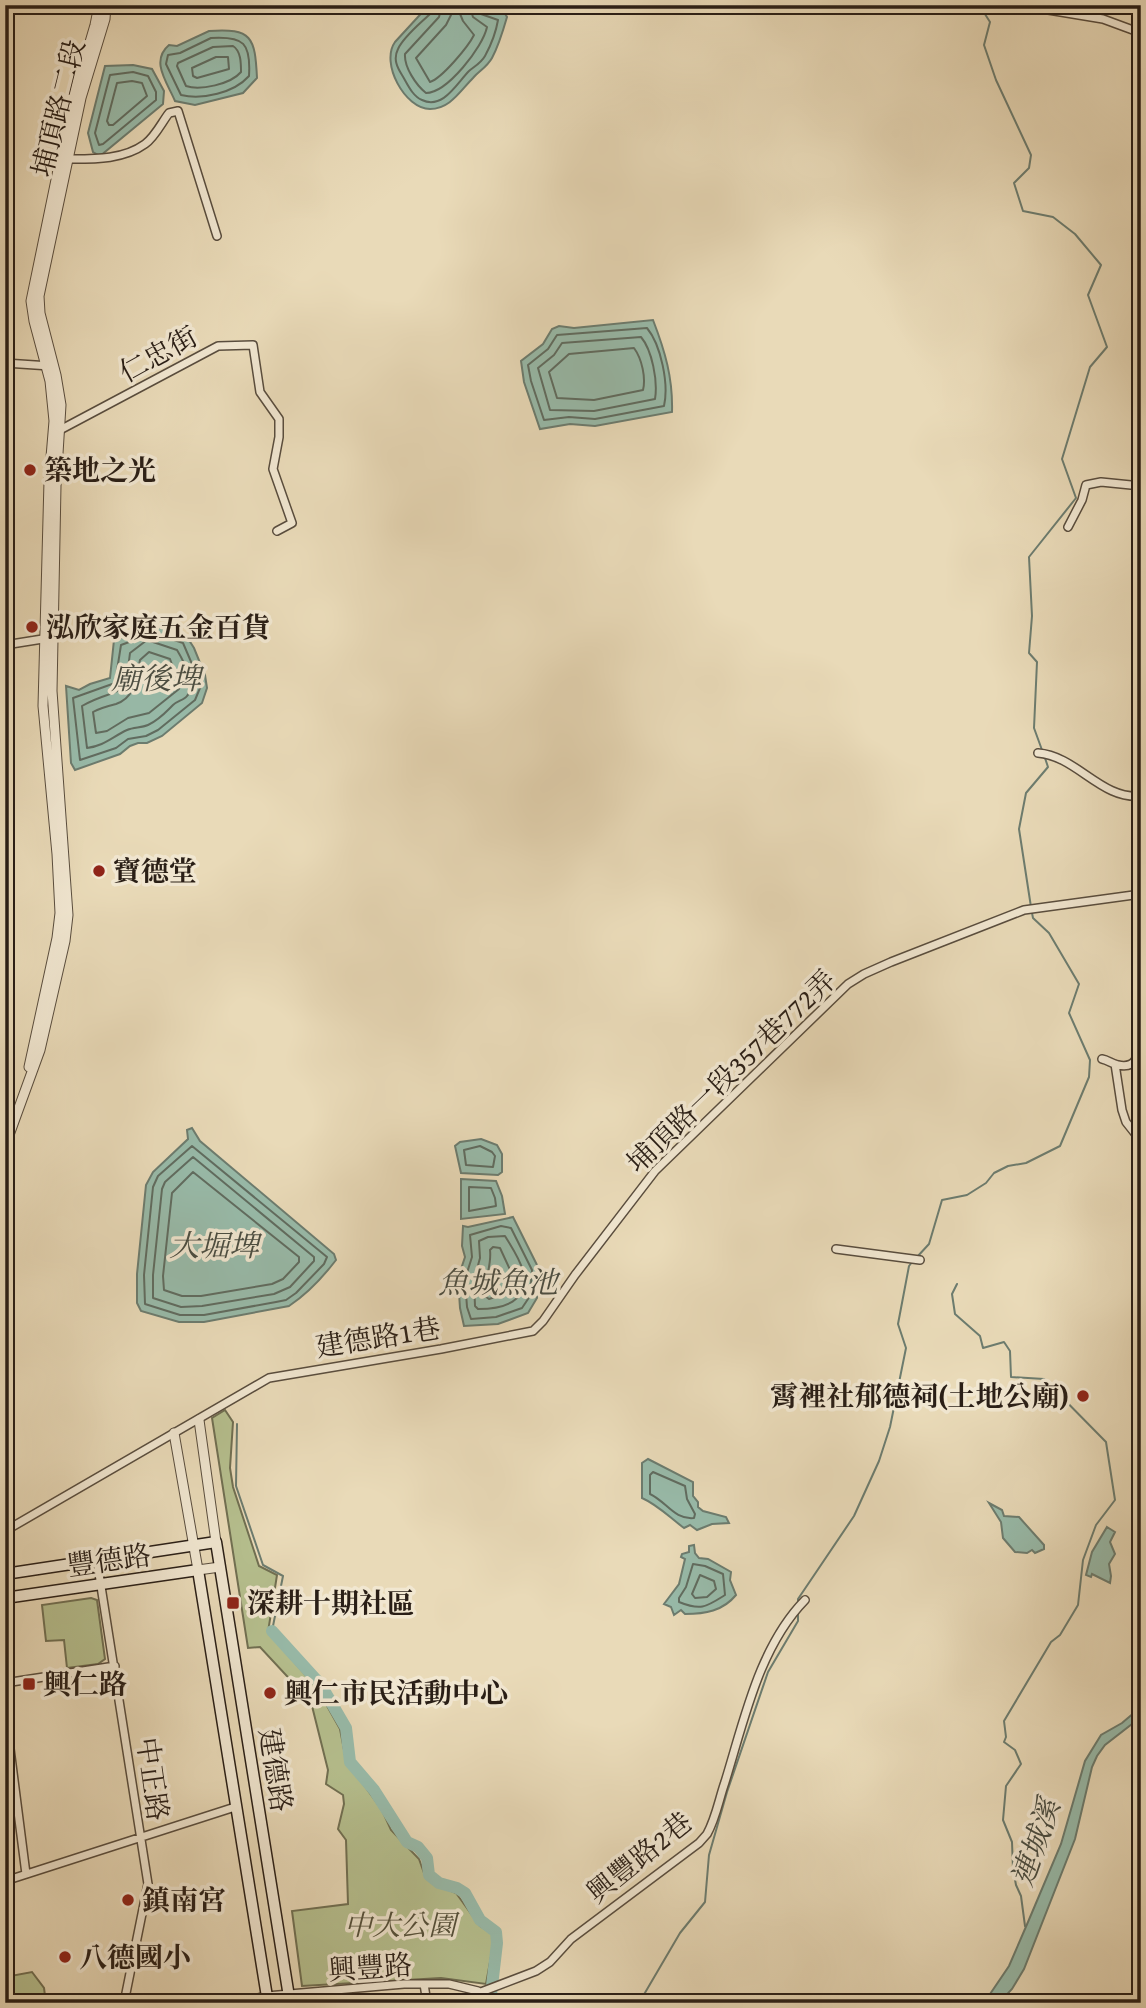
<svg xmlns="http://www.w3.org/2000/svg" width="1146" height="2008" font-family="'Gentium Book Plus','Noto Serif TC',serif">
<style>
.green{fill:#b6c08f;stroke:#706f52;stroke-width:2}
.water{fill:#98bbaa;stroke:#6c7c6f;stroke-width:2}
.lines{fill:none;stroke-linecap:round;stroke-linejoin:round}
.shore{stroke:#606c60;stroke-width:2}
.stream{stroke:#6c7c6f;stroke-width:2}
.river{stroke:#98bbaa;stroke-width:12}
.minor-casing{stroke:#594d3e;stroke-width:10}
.tertiary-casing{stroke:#594d3e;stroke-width:11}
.secondary-casing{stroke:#291e16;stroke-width:13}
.minor{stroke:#f1e7d1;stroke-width:7}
.tertiary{stroke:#f1e7d1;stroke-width:9}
.secondary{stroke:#f1e7d1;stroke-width:10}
.poi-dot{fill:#8f2418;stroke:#f1e7d1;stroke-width:2.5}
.labels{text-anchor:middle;stroke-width:7;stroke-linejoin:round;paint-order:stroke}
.street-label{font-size:28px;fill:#291e16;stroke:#f1e7d1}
.poi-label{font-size:28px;font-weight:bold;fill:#291e16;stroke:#f1e7d1;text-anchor:start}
.park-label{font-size:28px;font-style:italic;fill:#534f3a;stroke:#f1e7d1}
.water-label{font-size:30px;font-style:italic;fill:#4a4d42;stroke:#f1e7d1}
</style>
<rect width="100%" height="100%" fill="#e9dab8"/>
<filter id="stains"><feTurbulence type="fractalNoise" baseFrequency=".00286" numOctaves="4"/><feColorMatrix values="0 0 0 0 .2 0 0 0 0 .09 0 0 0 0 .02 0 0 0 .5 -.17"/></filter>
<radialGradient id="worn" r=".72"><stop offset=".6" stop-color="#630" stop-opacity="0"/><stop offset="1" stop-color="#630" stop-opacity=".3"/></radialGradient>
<!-- green -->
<path class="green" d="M 225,1410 L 233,1422 L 230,1468 L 233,1487 L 259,1566 L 277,1575 L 268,1632 L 317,1688 L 340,1729 L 346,1760 L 382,1810 L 391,1830 L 419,1859 L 424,1873 L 441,1887 L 456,1893 L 480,1926 L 495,1935 L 486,1984 L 441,1978 L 302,1986 L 292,1911 L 348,1904 L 346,1840 L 338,1829 L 344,1804 L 343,1795 L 326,1784 L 328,1770 L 311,1702 L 260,1647 L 248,1648 L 212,1418 Z
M 91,1598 L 97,1600 L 105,1659 L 98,1664 L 67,1668 L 64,1640 L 46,1641 L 42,1605 Z
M 32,1972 L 44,1988 L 46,2003 L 5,2003 L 5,1977 Z"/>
<!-- water -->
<path class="water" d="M 428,6 L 477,6 L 504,12 L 507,17 C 503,31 499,45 492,58 C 487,67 479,71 473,78 C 460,91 450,109 430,109 C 405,109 380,63 395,42 Z
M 209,31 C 252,28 255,37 257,78 L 243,93 L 195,105 L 175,101 C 167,82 150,61 169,45 L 177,46 Z
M 133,65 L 152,69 L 164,91 L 163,104 L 100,156 L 93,152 L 88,133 L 105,66 Z
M 653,320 C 665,351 673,378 672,412 L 595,426 L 570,424 L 540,429 L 524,382 L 521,361 L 543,344 L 552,329 L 559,326 L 574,328 Z
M 144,622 L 187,637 L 194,648 L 205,675 L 207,688 L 202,703 L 162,736 L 147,743 L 138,743 L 130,746 L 120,754 L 75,770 L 71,763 L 66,686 L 79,690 L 90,684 L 110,678 L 114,640 L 128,636 L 139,623 Z
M 192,1128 L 200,1141 L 334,1254 L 336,1260 C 323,1277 307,1294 289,1306 L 204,1322 L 179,1322 L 141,1311 L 137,1303 L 137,1274 L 146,1185 L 153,1172 L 188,1139 L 187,1130 Z
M 481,1139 L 497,1145 L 502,1154 L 502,1172 L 498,1175 L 461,1173 L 455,1146 L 460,1142 Z
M 461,1179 L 496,1181 L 502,1196 L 505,1214 L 461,1219 Z
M 513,1217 L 539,1269 L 537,1298 L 528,1313 L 498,1324 L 464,1326 L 460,1308 L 458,1278 L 465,1257 L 462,1246 L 463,1226 L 468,1227 Z
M 648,1459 L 693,1482 L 693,1496 L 698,1502 L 698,1507 L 703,1511 L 726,1517 L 729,1523 L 712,1524 L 697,1530 L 690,1525 L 684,1528 C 669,1517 658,1505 642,1498 L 642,1463 Z
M 989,1503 L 1002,1510 L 1004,1516 L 1019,1517 L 1044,1545 L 1044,1549 L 1035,1553 L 1032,1550 L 1027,1553 L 1015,1552 L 1003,1538 L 1001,1522 Z
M 1107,1527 L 1115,1532 L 1110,1542 L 1115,1554 L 1109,1564 L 1111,1576 L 1110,1583 L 1092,1574 L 1091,1577 L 1086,1575 L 1092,1552 Z
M 694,1545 L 695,1553 L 699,1558 L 708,1559 L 731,1572 L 730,1580 L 736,1595 C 723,1611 705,1614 685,1614 L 681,1610 L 674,1615 L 671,1607 L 664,1604 L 679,1584 L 685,1559 L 681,1557 L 682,1554 L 689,1552 L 689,1546 Z
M 1141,1707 L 1141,1717 L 1105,1745 L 1097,1756 L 1092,1767 L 1075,1839 L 1024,1969 L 1012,1989 L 999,2003 L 984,2003 L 1009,1966 L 1028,1922 L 1061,1844 L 1085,1761 L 1101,1735 L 1122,1723 Z"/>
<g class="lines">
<!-- shore -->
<path class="shore" d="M 433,5 L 431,13 C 421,23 404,36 398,49 C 393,59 397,67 402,75 C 407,83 412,96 422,100 C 443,110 457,83 469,71 C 475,66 481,63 485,56 C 491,45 496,32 498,20 L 481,14 L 478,5
M 442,5 L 439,17 L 405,54 C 404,67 416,85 426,93 C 447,93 483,47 487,27 L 473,17 L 469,5
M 455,7 L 458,9 L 463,21 L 474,35 C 468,47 442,78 430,82 L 416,58 L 446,25 Z
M 211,38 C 244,36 251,43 249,76 C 234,93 202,100 181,95 L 166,64 L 168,55 L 180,53 Z
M 233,46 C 241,51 241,63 241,72 C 231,84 200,91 186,86 L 177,66 L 178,63 L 213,47 Z
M 216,57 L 228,57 L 229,69 L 197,78 L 193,76 L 192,68 Z
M 133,72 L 148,76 L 156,92 L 156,100 L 103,144 L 99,145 L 95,133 L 110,75 Z
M 132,81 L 142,83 L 147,96 L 113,125 L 109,125 L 107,121 L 117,83 Z
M 647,328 C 661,345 669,384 664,406 L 595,419 L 569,417 L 544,420 L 531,381 L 528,365 L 548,349 L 557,335 Z
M 641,337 C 652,350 658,381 655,399 L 594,411 L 550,410 L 538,368 L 554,355 L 562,343 Z
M 634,348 C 642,359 646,378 643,390 L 594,400 L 557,398 L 549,372 L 569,354 Z
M 144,630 L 183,643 L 198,678 L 200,688 L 195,700 L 158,730 L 146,736 L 128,739 L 116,748 L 80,760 L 73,698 L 115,683 L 121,645 L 132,641 Z
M 147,640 L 177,650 C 183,660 197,686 187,696 C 184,700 177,701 173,705 C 165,713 159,720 148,725 C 141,728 134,727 127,730 C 112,737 104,746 87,748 L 82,706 C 119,685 124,704 130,653 Z
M 149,652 L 170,659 L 179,683 L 179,689 L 149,713 L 128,718 L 107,731 L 96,733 L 93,712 C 100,708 108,706 116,704 C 136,697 136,678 140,660 Z
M 192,1146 L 327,1257 L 324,1264 L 296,1293 L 286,1300 L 276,1302 L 204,1315 L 180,1315 L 145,1304 L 144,1275 L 153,1187 L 158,1176 Z
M 480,1146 L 492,1152 L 495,1156 L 493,1167 L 466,1165 L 464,1150 Z
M 193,1157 L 314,1257 L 314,1261 L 290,1287 L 274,1294 L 202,1306 L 181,1307 L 153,1298 L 153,1275 L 162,1189 L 165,1182 Z
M 193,1172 L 299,1257 L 299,1262 L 283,1279 L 272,1284 L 201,1296 L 182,1296 L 164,1290 L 163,1276 L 172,1193 Z
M 469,1187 L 491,1188 L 495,1198 L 496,1206 L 469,1211 Z
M 501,1226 L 511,1228 L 532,1270 L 530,1296 L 522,1308 L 496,1317 L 471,1319 L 467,1307 L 465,1279 L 472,1257 L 470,1235 Z
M 505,1236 C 511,1246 520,1259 523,1271 C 531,1302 502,1309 478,1309 L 475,1306 L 474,1280 L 480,1258 L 479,1241 L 488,1237 Z
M 493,1247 L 500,1248 L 512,1274 L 510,1292 L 489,1299 L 485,1296 C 484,1280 492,1266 490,1250 Z
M 653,1472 L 685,1486 L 687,1499 L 695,1514 L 694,1518 C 674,1520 667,1502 650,1494 L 650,1475 Z
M 693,1564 L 705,1566 L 723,1574 L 725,1595 C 706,1607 701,1611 679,1602 L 679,1598 L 686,1587 Z
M 700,1575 L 714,1581 L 716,1589 L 707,1597 L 695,1598 L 692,1594 Z"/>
<!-- stream -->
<path class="stream" d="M 952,5 L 957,10 L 983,11 L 990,22 L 984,45 L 996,80 L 1031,155 L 1029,168 L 1014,183 L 1023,211 L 1053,217 L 1075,234 L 1101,265 L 1088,295 L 1107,347 L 1090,367 L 1062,459 L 1076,498 L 1029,557 L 1032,616 L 1029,653 L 1037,662 L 1034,728 L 1042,750
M 1031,907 L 1019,829 L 1026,793 L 1048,767 L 1045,758
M 917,1257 L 929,1244 L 942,1200 L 967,1195 L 986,1183 L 994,1173 L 1008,1166 L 1026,1163 L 1060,1146 L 1089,1077 L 1090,1060 L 1069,1013 L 1079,984 L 1049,933 L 1033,918 L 1032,913
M 957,1284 L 952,1294 L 955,1314 L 980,1336 L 983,1348 L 1004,1342 L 1010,1351 L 1011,1377 L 1044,1379 L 1106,1442 L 1115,1500 L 1096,1525 L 1083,1560 L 1078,1605 L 1060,1635 L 1051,1642 L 1004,1721 L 1006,1737 L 1004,1742 L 1015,1750 L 1021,1764 L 1006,1786 L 1003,1820 L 1012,1842 L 1013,1869 L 1016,1885 L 1021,1896 L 1025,1926
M 237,1424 L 236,1486 L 263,1565 L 283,1576 L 272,1631
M 798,1604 L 798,1599 L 854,1516 L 879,1461 L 890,1427 L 906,1348 L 898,1324 L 909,1266 L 913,1261
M 639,2003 L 680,1933 L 705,1902 L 709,1855 L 727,1792 L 768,1672 L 798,1621 L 798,1613"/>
<!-- river -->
<path class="river" d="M 272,1631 L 321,1685 L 346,1728 L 350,1762 L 374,1790 L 407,1842 L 418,1847 L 427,1858 L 429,1875 L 439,1883 L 457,1888 L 465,1893 L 480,1920 L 496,1932 L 497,1943 L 490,2003"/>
<defs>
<path id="minor" d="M 1018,5 L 1103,19 L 1141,33
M 5,47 L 9,48 L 5,67
M 68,159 C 93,159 123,160 145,144 C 155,137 162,122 169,113 L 178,111 L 217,236
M 5,363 L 50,366
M 58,431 L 218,346 L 253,345 L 260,392 L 279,419 L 279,437 L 273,469 L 292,523 L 277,531
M 1068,527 L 1082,500 L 1086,485 L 1101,482 L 1141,486
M 5,645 L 49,638
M 1038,753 C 1077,756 1101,800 1141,796
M 1102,1059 C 1108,1060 1112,1064 1118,1065 C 1141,1070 1138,1048 1141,1033
M 1115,1064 L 1122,1110 L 1126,1122 L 1141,1141
M 836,1249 L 920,1260
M 5,1531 L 269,1378 L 441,1349 L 533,1331 L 543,1321 L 575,1275 L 655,1171 L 848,984 L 864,974 L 891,962 L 1024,910 L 1141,894
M 97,1561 L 148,1884 L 124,2003
M 5,1683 L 115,1666
M 5,1710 L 26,1874
M 5,1881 L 235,1807
M 424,1984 L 427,2003
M 234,2003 L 267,1996 L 404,1984 L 449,1984 L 478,1991
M 452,2003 L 536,1971 L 550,1962 L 571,1939 L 699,1843 L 707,1834 C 716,1818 719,1799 725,1782 C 744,1721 759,1647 805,1600"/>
<path id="tertiary" d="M 29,1067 L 57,938 L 60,913 L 57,854 L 43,706 L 49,481 L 54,421 L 50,381 L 34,321 L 31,301 L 71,107 L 95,25 L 99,5
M 5,1146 L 40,1050 L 65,941 L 68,915 L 52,691 L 56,486 L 61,405 L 56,375 L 40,313 L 39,296 L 81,98 L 105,19 L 106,5
M 199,1420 L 216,1542
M 174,1433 L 198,1570 L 220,1567"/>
<path id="secondary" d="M 5,1574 L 216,1542 L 290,2003
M 5,1598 L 198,1570 L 268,2003"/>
</defs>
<!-- minor casing -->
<use href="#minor" class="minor-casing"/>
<!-- tertiary casing -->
<use href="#tertiary" class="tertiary-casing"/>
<!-- secondary casing -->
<use href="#secondary" class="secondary-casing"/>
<!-- minor -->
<use href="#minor" class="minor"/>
<!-- tertiary -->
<use href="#tertiary" class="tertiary"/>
<!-- secondary -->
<use href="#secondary" class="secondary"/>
</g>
<!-- markers -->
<g class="poi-dot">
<circle cx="30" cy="470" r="7"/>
<circle cx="32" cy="627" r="7"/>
<circle cx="99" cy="871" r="7"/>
<circle cx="1083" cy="1396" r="7"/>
<rect x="226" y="1596" width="14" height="14" rx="3.5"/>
<rect x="22" y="1677" width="14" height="14" rx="3.5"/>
<circle cx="270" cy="1693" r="7"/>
<circle cx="128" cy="1900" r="7"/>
<circle cx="65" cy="1957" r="7"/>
</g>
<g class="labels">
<!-- street labels -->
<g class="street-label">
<text transform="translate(58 108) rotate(-76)" y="10">埔頂路二段</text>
<text transform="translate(158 354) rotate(-29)" y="10">仁忠街</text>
<text transform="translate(731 1071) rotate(-44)" y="10">埔頂路一段357巷772弄</text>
<text transform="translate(378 1337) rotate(-9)" y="10">建德路1巷</text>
<text transform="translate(109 1560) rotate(-8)" y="10">豐德路</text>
<text transform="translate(276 1770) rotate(81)" y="10">建德路</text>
<text transform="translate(153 1779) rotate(82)" y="10">中正路</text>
<text transform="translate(639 1857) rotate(-39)" y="10">興豐路2巷</text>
<text transform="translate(370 1967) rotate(-4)" y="10">興豐路</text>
</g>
<!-- poi labels -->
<g class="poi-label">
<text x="44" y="480">築地之光</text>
<text x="46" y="637">泓欣家庭五金百貨</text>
<text x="113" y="881">寶德堂</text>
<text x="1069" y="1406" text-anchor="end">霄裡社郁德祠(土地公廟)</text>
<text x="247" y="1613">深耕十期社區</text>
<text x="43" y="1694">興仁路</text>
<text x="284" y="1703">興仁市民活動中心</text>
<text x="142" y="1910">鎮南宮</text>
<text x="79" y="1967">八德國小</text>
</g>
<!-- park labels -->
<g class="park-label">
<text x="400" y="1935">中大公園</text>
</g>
<!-- water labels -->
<g class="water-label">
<text x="156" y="689">廟後埤</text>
<text x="214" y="1256">大堀埤</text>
<text x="498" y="1293">魚城魚池</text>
<text transform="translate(1036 1843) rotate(-71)" y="10">連城溪</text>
</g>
</g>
<!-- margin -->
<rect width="1146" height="2008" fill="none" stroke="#e9dab8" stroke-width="28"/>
<rect x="7" y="7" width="1132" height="1994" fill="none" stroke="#291e16" stroke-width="3.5"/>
<rect x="14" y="14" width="1118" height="1980" fill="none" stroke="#291e16" stroke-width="2"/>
<rect width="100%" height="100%" filter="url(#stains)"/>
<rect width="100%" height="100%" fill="url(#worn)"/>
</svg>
